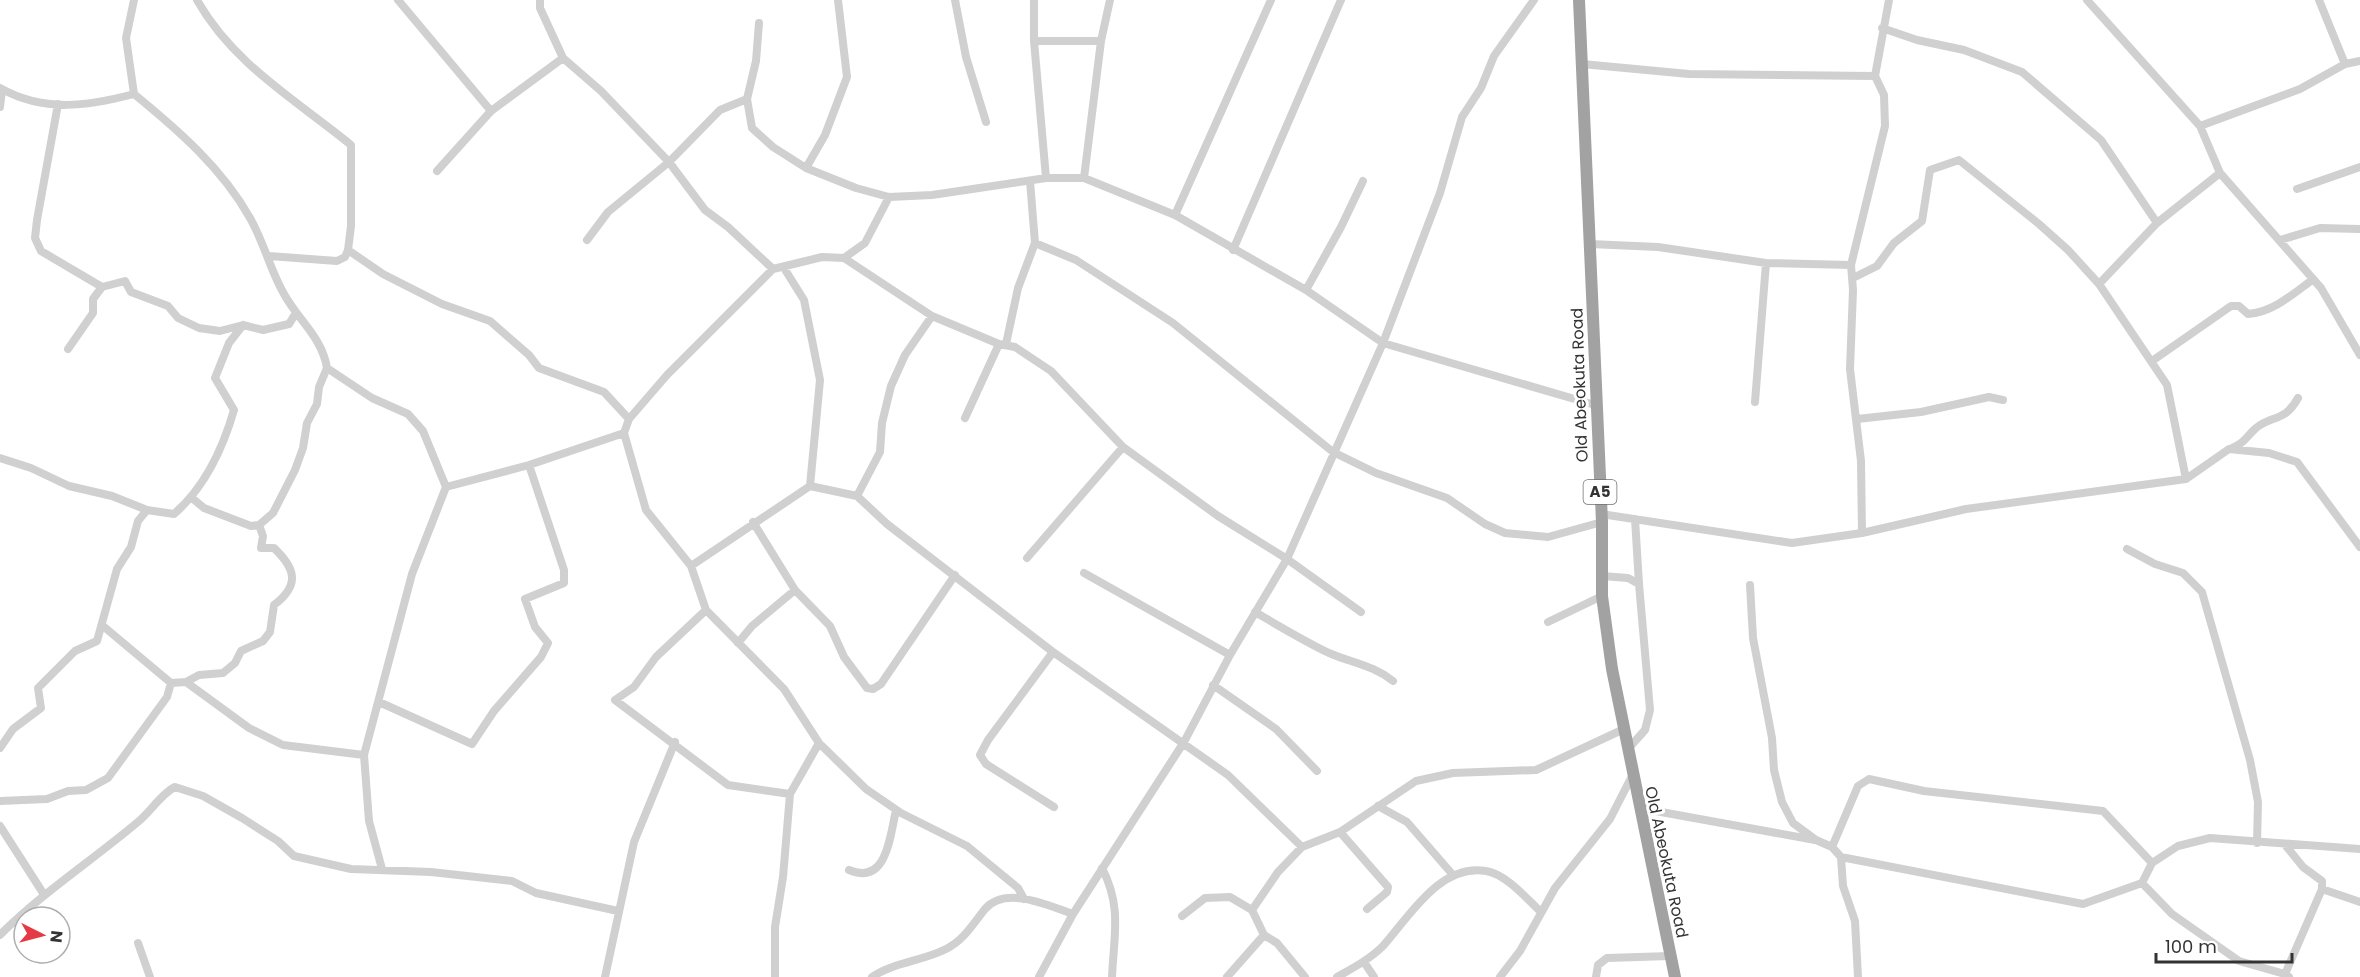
<svg xmlns="http://www.w3.org/2000/svg" width="2360" height="977" font-family="Poppins,sans-serif">
<style>
.lines{fill:none;stroke-linecap:round;stroke-linejoin:round}
.minor{stroke:#d0d0d0;stroke-width:8}
.trunk{stroke:#a2a2a2;stroke-width:12}
.labels{text-anchor:middle;stroke-width:6;stroke-linejoin:round;paint-order:stroke}
.shield{fill:#fff;stroke:#707070;stroke-width:1.5}
.shield-label{font-size:15px;font-weight:bold;fill:#333}
.street-label{font-size:16px;fill:#333;stroke:#fff}
</style>
<rect width="100%" height="100%" fill="#fff"/>
<g class="lines">
<!-- minor -->
<path class="minor" d="M 134,0 L 126,38 L 134,94 C 178,130 222,168 250,218 C 264,242 270,270 284,294 C 298,320 322,337 327,368 L 372,398 L 408,414 L 423,431 L 446,487 L 412,574 L 364,755 L 369,821 L 382,869
M 197,0 C 233,64 296,100 351,145 L 351,226 L 348,250
M 398,0 L 491,111
M 540,0 L 540,8 L 563,58 L 601,91 L 669,162 L 705,210 L 728,227 L 773,269
M 955,0 L 966,57 L 986,122
M 1034,0 L 1034,41 L 1046,178
M 2087,0 L 2200,126 L 2220,173 L 2321,288 L 2360,355
M 2319,0 L 2345,64
M 1882,28 L 1917,40 L 1964,50 L 2022,72 L 2101,140 L 2157,223
M 1034,41 L 1101,41
M 1582,64 L 1689,74 L 1875,76
M 0,88 C 44,113 88,106 134,94
M 747,99 L 752,128 L 773,147 L 806,168 L 856,188 L 889,197 L 932,195 L 1046,178 L 1084,178 L 1175,215 L 1306,290 L 1383,343 L 1595,405
M 58,104 L 37,220 L 35,238 L 41,251 L 102,287 L 125,281 L 131,292 L 168,306 L 178,318 L 199,328 L 220,331 L 243,325 L 263,330 L 289,324 L 296,313
M 0,107 L 2,90
M 2200,126 L 2300,89 L 2345,64 L 2360,61
M 806,168 L 825,135 L 847,77 L 838,0
M 437,171 L 491,111 L 563,58
M 1084,178 L 1101,41 L 1110,0
M 2297,189 L 2360,167
M 1175,215 L 1271,0
M 587,240 L 608,212 L 669,162 L 720,110 L 747,99 L 756,61 L 759,23
M 2280,240 L 2320,228 L 2360,229
M 1035,243 L 1076,260 L 1173,323 L 1333,452 L 1376,473 L 1447,498 L 1485,524 L 1505,533 L 1548,537 L 1602,522
M 1590,244 L 1658,247 L 1766,263 L 1851,265
M 1233,250 L 1341,0
M 269,256 L 337,261 L 345,257 L 348,250 L 383,274 L 442,304 L 490,321 L 529,355 L 539,368 L 604,392 L 629,419
M 844,258 L 865,243 L 889,197
M 784,268 L 804,300 L 820,380 L 810,486
M 1853,278 L 1877,266 L 1894,243 L 1922,221 L 1930,170 L 1959,160 L 2039,224 L 2068,250 L 2099,284 L 2167,385 L 2186,479
M 2099,284 L 2157,223 L 2220,173
M 1306,290 L 1341,227 L 1363,181
M 1006,344 L 1018,288 L 1035,243 L 1030,181
M 68,349 L 93,313 L 93,299 L 102,287
M 2152,361 L 2231,306 L 2239,306 L 2248,314 C 2273,312 2293,294 2312,280
M 1755,402 L 1766,263
M 965,418 L 999,344
M 1857,419 L 1921,412 L 1989,397 L 2003,400
M 624,433 L 646,510 L 691,566 L 706,610 L 784,689 L 819,743 L 866,789 L 901,813 L 967,846 L 1018,888 L 1024,899
M 2230,449 C 2247,441 2244,439 2256,428 C 2272,415 2285,422 2298,398
M 0,458 L 31,468 L 69,486 L 112,496 L 147,510 L 174,514 C 204,488 223,448 234,410 L 215,378 L 229,343 L 243,325
M 446,487 L 529,465 L 624,433 L 629,419 L 667,375 L 773,269 L 822,257 L 844,258 L 932,316 L 999,344 L 1015,347 L 1051,371 L 1123,447 L 1218,516 L 1287,559 L 1361,612
M 857,496 L 880,452 L 882,423 L 891,386 L 905,355 L 932,316
M 192,498 L 204,508 L 251,526 L 259,525 L 273,513 L 295,470 L 303,448 L 307,423 L 317,404 L 319,387 L 327,368
M 1601,514 L 1792,543 L 1862,533 L 1966,509 L 2186,479 L 2229,449 L 2269,453 L 2297,462 L 2360,547
M 1635,519 L 1639,584
M 753,522 L 795,590 L 830,626 L 844,657 L 867,688 L 873,689 L 881,684 L 955,575
M 1862,533 L 1861,461 L 1850,369 L 1853,290 L 1851,265 L 1885,126 L 1884,95 L 1875,76 L 1889,0
M 2127,549 L 2155,564 L 2183,573 L 2202,592 L 2250,760 L 2258,802 L 2257,843
M 1027,558 L 1123,447
M 691,566 L 810,486 L 857,496 L 887,524 L 1053,652 L 1228,775 L 1302,847
M 1084,573 L 1230,655
M 1602,576 L 1628,578 L 1639,584 L 1650,710 L 1645,730 L 1628,749
M 1750,585 L 1753,638 L 1772,738 L 1774,770 L 1782,802 L 1793,823 L 1816,840 L 1832,847 L 1841,857 L 1843,886 L 1855,921 L 1858,977
M 706,610 L 656,657 L 634,687 L 615,700 L 728,785 L 790,794
M 1255,612 C 1279,626 1304,641 1329,653 C 1352,663 1373,665 1393,681
M 1548,622 L 1602,596
M 103,626 L 171,683 L 186,682 L 249,728 L 283,745 L 364,755
M 738,643 L 752,626 L 795,590
M 1053,652 L 988,740 L 980,755 L 986,764 L 1054,807
M 186,682 L 199,675 L 223,673 L 235,663 L 241,651 L 263,641 L 270,632 L 274,605 C 300,585 296,569 274,548 L 261,548 L 263,536 L 259,525
M 1213,685 L 1276,729 L 1317,771
M 379,702 L 472,744 L 494,711 L 541,657 L 548,643 L 535,627 L 525,599 L 564,583 L 564,570 L 529,465
M 0,748 L 13,729 L 41,708 L 38,688 L 75,651 L 97,641 L 117,569 L 131,547 L 138,521 L 147,510
M 0,801 L 47,799 L 68,791 L 86,790 L 108,778 L 167,697 L 171,683
M 1378,806 L 1407,822 L 1453,875
M 1639,808 L 1815,840
M 0,826 L 43,893
M 1340,832 L 1388,887 L 1387,892 L 1367,909
M 1832,847 L 1858,786 L 1869,779 L 1924,791 L 2103,811 L 2152,863
M 1841,857 L 2083,904 L 2142,883 L 2152,863 L 2178,846 L 2210,838 L 2360,849
M 1102,868 C 1122,907 1114,934 1112,977
M 849,870 C 887,886 890,836 896,810
M 2142,883 L 2172,914 L 2239,961 L 2285,974 L 2289,977
M 2322,889 L 2360,902
M 1252,910 L 1278,872 L 1302,847 L 1340,832 L 1416,781 L 1453,773 L 1536,770 L 1624,729
M 1182,916 L 1205,898 L 1230,897 L 1252,910 L 1264,935 L 1277,943 L 1305,977
M 0,935 C 43,892 93,860 139,821 C 151,811 162,793 175,787 L 203,796 L 242,818 L 278,841 L 294,856 L 351,869 L 431,872 L 512,881 L 536,893 L 618,911
M 138,943 L 150,977
M 1364,962 L 1374,977
M 2285,974 L 2322,889 L 2322,881 L 2303,867 L 2286,846
M 605,977 L 634,842 L 675,742
M 775,977 L 775,927 L 783,877 L 790,794 L 819,743
M 872,977 C 894,962 923,961 946,949 C 964,940 973,924 985,909 C 1006,885 1049,906 1073,914
M 1039,977 L 1073,914 L 1184,742 L 1230,655 L 1287,559 L 1383,343 L 1440,193 L 1462,117 L 1481,88 L 1494,56 L 1534,0
M 1227,977 L 1264,935
M 1337,977 C 1353,968 1370,959 1383,946 C 1409,917 1440,863 1486,871 C 1506,874 1527,899 1541,912
M 1500,977 L 1520,951 L 1555,888 L 1610,819 L 1632,776
M 1596,977 L 1598,965 L 1607,958 L 1670,956"/>
<!-- trunk -->
<path class="trunk" d="M 1579,0 L 1602,522 L 1602,596 L 1612,669 L 1675,977"/>
</g>
<g class="labels">
<!-- shield labels -->
<rect class="shield" x="1583.5" y="480" width="33" height="24" rx="4.5"/>
<g class="shield-label">
<text x="1600" y="497">A5</text>
</g>
<!-- street labels -->
<g class="street-label">
<text transform="translate(1579 385) rotate(-92)" y="6">Old Abeokuta Road</text>
<text transform="translate(1667 862) rotate(78)" y="6">Old Abeokuta Road</text>
</g>
</g>
<!-- north arrow -->
<g transform="translate(42 935) rotate(96)"><circle r="28" fill="#ffffff" stroke="#adadad" stroke-width="1.5"/>
<path d="M0-4.5L10 22L0 15L-10 22Z" fill="#e63946"/>
<text y="-9" font-size="16" font-weight="bold" text-anchor="middle" fill="#333333">N</text>
</g>
<!-- scale -->
<path d="M2156 953v9h136v-9" fill="none" stroke="#333333" stroke-width="3"/>
<text x="2165" y="953" font-size="18" fill="#333333" stroke="#ffffff" stroke-width="4.5" paint-order="stroke">100 m</text>
</svg>
